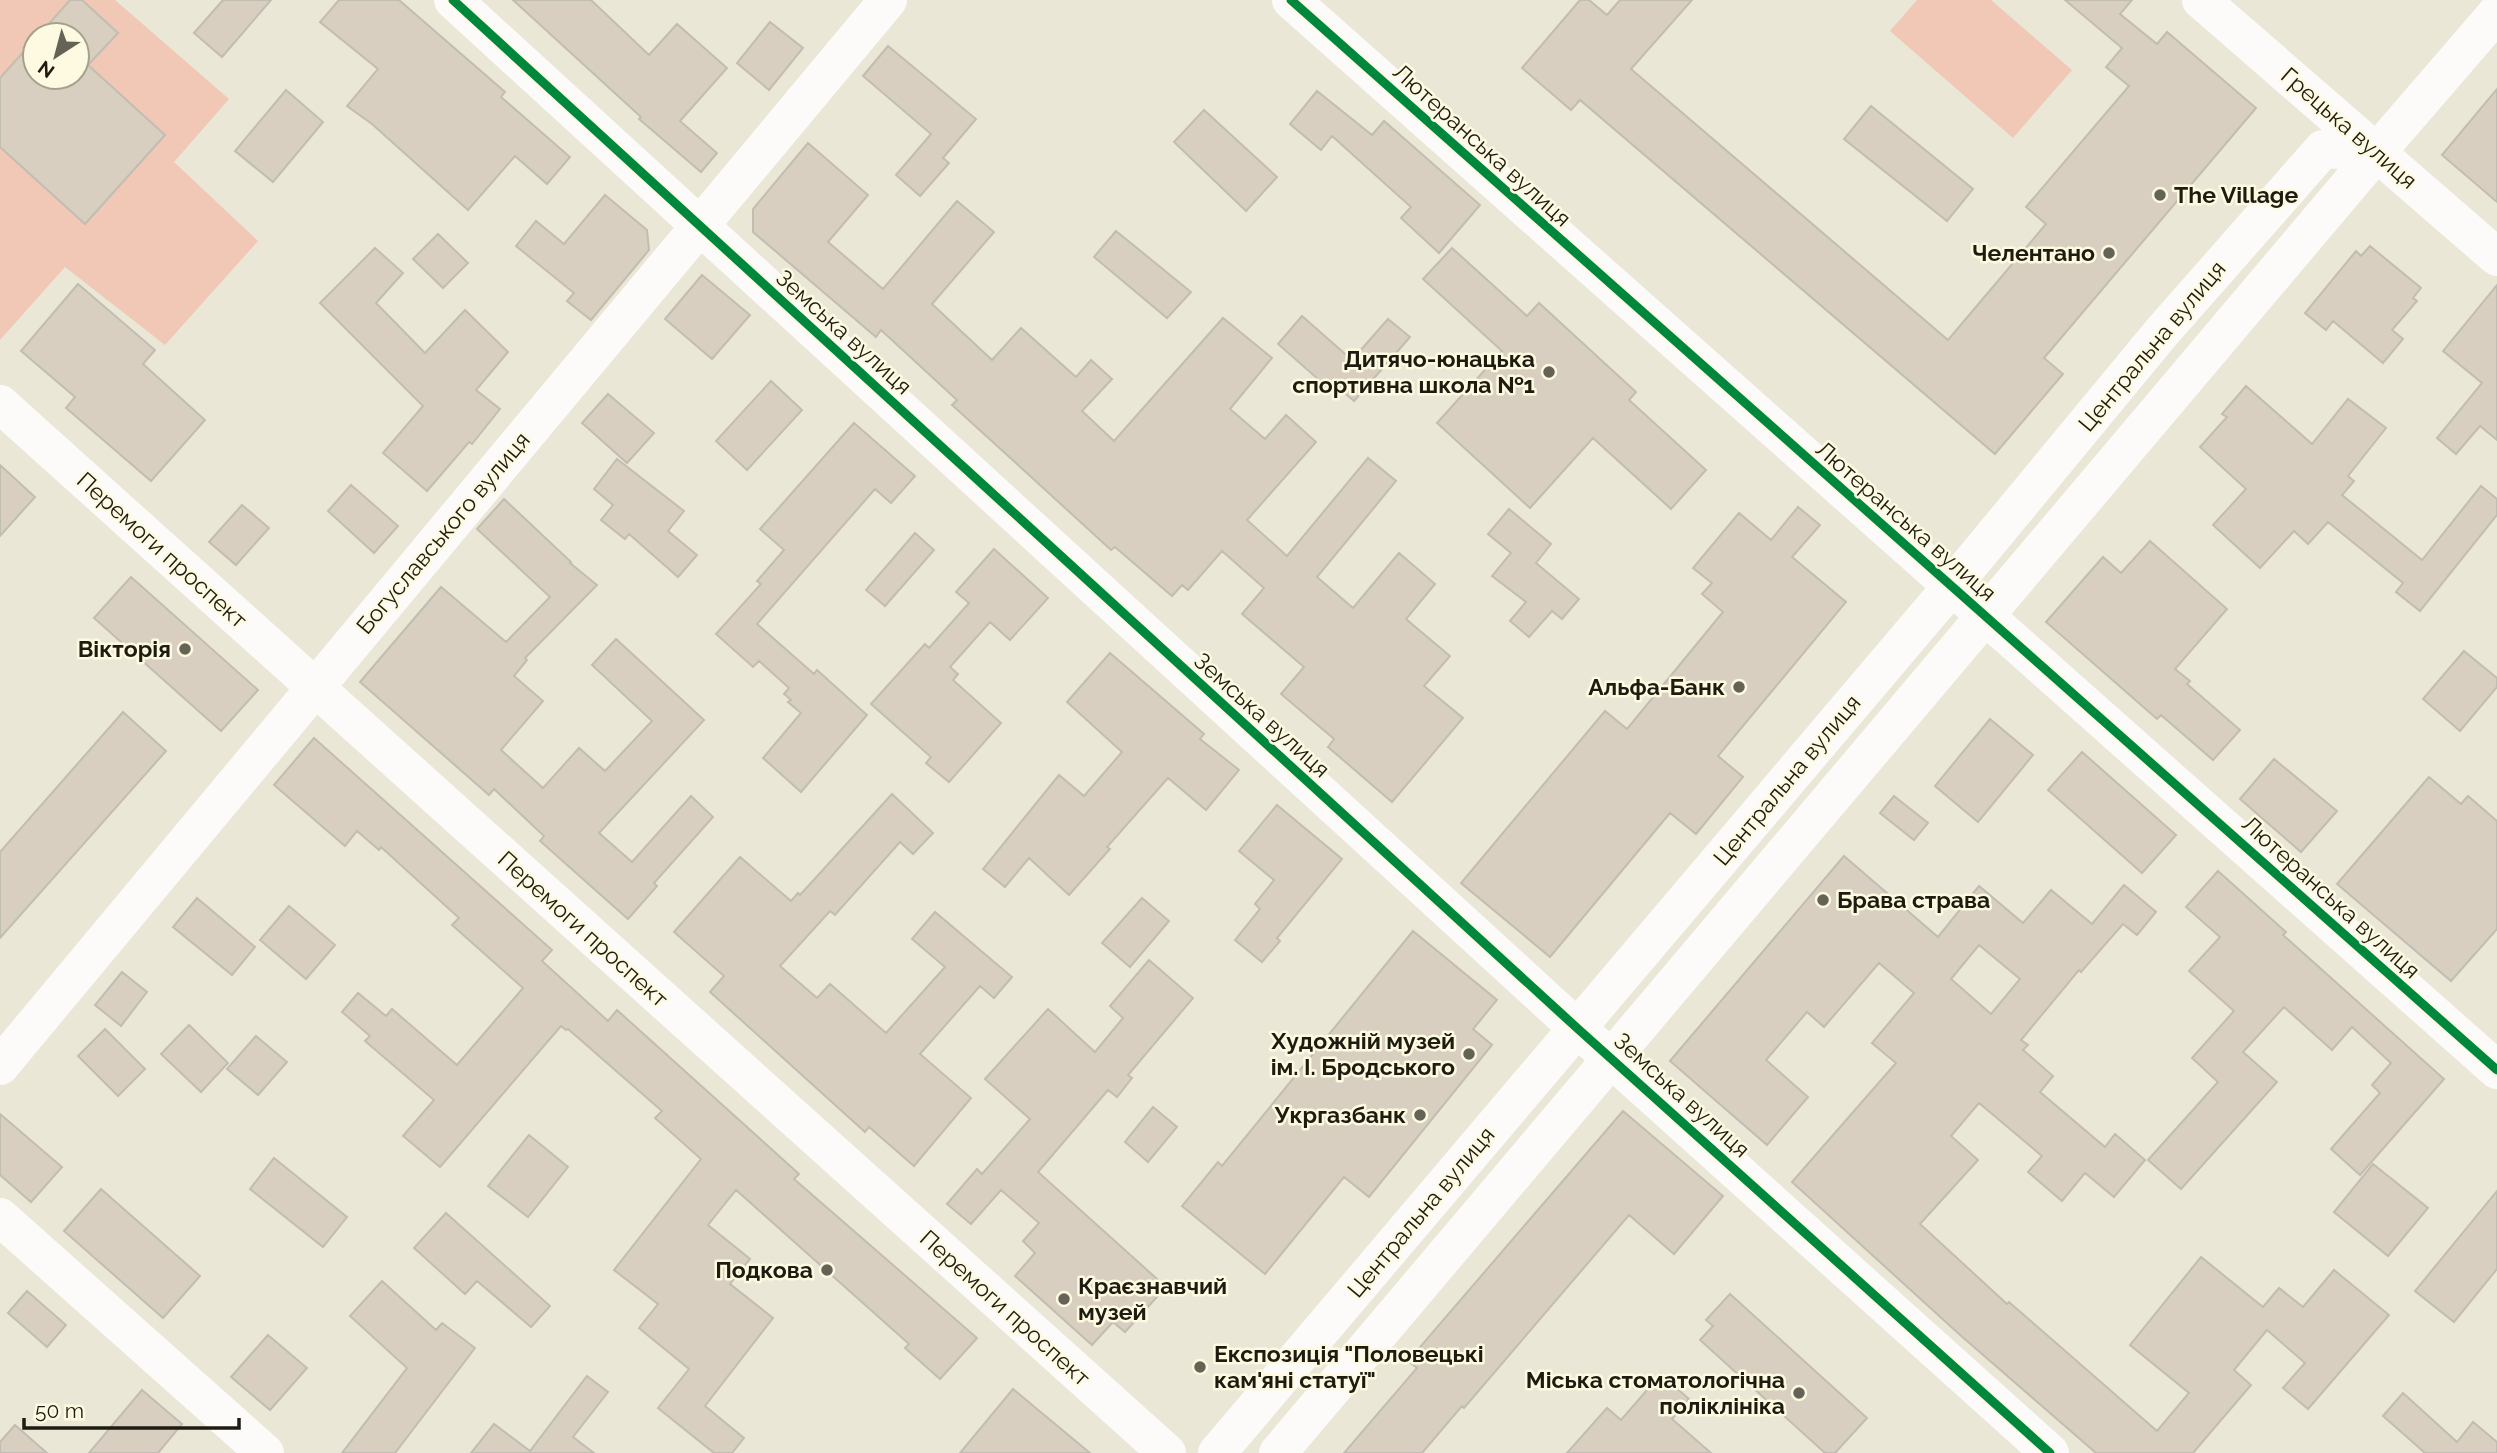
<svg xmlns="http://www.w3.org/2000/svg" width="2497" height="1453" font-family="Raleway,sans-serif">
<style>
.green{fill:#f1c7b6;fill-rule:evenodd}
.building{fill:#d8cfc0;stroke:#c2bdb1;stroke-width:2;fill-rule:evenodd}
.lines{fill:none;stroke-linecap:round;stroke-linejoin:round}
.minor{stroke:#fcfbf9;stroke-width:38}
.major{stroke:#fcfbf9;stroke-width:38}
.cycleway-casing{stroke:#fefae1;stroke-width:13}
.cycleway{stroke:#00873e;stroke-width:9}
.poi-dot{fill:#656356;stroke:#fefae1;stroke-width:2.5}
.labels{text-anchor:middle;stroke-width:5;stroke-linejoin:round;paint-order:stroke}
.street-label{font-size:23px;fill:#1e1c11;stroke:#fefae1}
.poi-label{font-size:23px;font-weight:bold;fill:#1e1c11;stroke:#fefae1;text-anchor:end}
</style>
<rect width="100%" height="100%" fill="#eae7d6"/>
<!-- green -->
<path class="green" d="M 0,0 L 115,0 L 229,99 L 174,162 L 258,241 L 165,345 L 65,267 L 0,340 ZM 35,35 L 77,35 L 77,77 L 35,77 Z
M 1917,0 L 1991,0 L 2072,70 L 2013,138 L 1890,31 Z"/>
<!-- building -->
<path class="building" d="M 70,0 L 82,0 L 118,33 L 88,65 L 165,135 L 85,224 L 0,147 L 0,78 L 35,39 L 35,77 L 77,77 L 77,35 L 39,35 Z
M 223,0 L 271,0 L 222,57 L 194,33 Z
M 339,0 L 399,0 L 505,92 L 501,97 L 570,157 L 547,184 L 515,156 L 468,210 L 372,124 L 347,106 L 378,69 L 320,22 Z
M 513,0 L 591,0 L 649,55 L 677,24 L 727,68 L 680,121 L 717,153 L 701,172 L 639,119 L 641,117 Z
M 1580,0 L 1589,0 L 1607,15 L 1620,0 L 1692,0 L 1631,69 L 1948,340 L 2046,224 L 2026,207 L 2129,86 L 2106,67 L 2122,48 L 2065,0 L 2132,0 L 2120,14 L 2157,44 L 2167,32 L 2256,108 L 2044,358 L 2063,374 L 1995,454 L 1580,100 L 1571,110 L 1522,68 Z
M 770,22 L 803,48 L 769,90 L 737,63 Z
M 888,46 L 976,119 L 943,158 L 949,163 L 920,196 L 896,175 L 931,134 L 863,76 Z
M 2497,89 L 2497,202 L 2442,155 Z
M 286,90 L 323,122 L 273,182 L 235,151 Z
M 1317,91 L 1372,135 L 1384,121 L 1480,205 L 1439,253 L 1401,218 L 1411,207 L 1332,136 L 1321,150 L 1290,124 Z
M 1871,106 L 1973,189 L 1947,221 L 1844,139 Z
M 1204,110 L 1277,177 L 1246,211 L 1174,142 Z
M 808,143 L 868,195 L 828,242 L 883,289 L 957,201 L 994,232 L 932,304 L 992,360 L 1021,328 L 1076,377 L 1091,360 L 1112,379 L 1082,411 L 1114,441 L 1223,318 L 1272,358 L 1230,409 L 1265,439 L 1286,415 L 1316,442 L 1247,520 L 1287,556 L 1368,458 L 1396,481 L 1317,577 L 1353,608 L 1399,553 L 1435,584 L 1406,619 L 1450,656 L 1424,686 L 1463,718 L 1392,802 L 1328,747 L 1334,739 L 1281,694 L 1304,667 L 1242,614 L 1264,588 L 1222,551 L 1188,590 L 1182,585 L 1172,596 L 1115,547 L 1111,550 L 1006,454 L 952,405 L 957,400 L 881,330 L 876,337 L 753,232 L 753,209 Z
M 605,195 L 647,230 L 649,250 L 591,320 L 567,301 L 574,293 L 516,246 L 536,221 L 564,244 Z
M 1116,231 L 1191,292 L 1167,318 L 1094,257 Z
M 438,234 L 468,263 L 443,288 L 413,259 Z
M 2370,246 L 2421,288 L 2413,298 L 2417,301 L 2392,330 L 2403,339 L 2383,363 L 2333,321 L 2326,330 L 2305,313 L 2356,251 L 2361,256 Z
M 375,248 L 403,273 L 376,303 L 425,353 L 465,310 L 508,352 L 476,390 L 500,409 L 472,444 L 469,442 L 427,491 L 383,453 L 423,406 L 320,303 Z
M 1452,248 L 1527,316 L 1539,303 L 1636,392 L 1629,400 L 1706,470 L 1671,509 L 1593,438 L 1530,508 L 1437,423 L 1502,351 L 1423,279 Z
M 702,275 L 750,315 L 712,359 L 665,319 Z
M 78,284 L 155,350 L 143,364 L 205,420 L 151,481 L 66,408 L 75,397 L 21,351 Z
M 2497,285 L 2497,440 L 2480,426 L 2456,454 L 2437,438 L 2482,383 L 2443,351 Z
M 1302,316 L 1352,360 L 1388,319 L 1410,337 L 1354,401 L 1332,382 L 1327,387 L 1278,344 Z
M 771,381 L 802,410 L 747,470 L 716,441 Z
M 2246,386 L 2312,444 L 2348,399 L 2386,428 L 2348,476 L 2354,481 L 2342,495 L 2422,560 L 2481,486 L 2497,499 L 2497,515 L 2420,611 L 2396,592 L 2403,583 L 2328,522 L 2308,544 L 2294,531 L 2260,568 L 2213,525 L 2246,489 L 2200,447 L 2227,417 L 2222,414 Z
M 608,394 L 654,433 L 627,463 L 582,423 Z
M 854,423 L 915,476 L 891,503 L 875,489 L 757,624 L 814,674 L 817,670 L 867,715 L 801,792 L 763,758 L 801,713 L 788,702 L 791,700 L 784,694 L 789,688 L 759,661 L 753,667 L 716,634 L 761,584 L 757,581 L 784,550 L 760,529 Z
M 617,459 L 684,511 L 668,531 L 697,555 L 678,577 L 629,534 L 625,539 L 601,520 L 613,505 L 594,489 Z
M 0,465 L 35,497 L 0,536 Z
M 351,485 L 398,526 L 374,553 L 328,511 Z
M 504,499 L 571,562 L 570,563 L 597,585 L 525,658 L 527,660 L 514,676 L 543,701 L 501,750 L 543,788 L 579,748 L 605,771 L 652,721 L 592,665 L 616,639 L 704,720 L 599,833 L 632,862 L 691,796 L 713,817 L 654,883 L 657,886 L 628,919 L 540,841 L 544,836 L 494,789 L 489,795 L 360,682 L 441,587 L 506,642 L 550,597 L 477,529 Z
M 242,505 L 269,528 L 236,565 L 209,542 Z
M 1798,507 L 1820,525 L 1792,557 L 1846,602 L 1718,756 L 1743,777 L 1696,834 L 1670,813 L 1550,957 L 1461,883 L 1605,711 L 1627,729 L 1723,612 L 1702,594 L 1712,583 L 1693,568 L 1739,513 L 1771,540 Z
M 1509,509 L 1551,544 L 1536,563 L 1579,599 L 1562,619 L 1552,611 L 1529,637 L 1510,621 L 1526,602 L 1492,576 L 1511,553 L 1488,534 Z
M 915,533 L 934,550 L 885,606 L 866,590 Z
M 2150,541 L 2227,609 L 2175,669 L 2190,681 L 2187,684 L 2240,730 L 2213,760 L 2161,715 L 2157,719 L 2046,622 L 2103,557 L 2121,573 Z
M 994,549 L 1048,598 L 1010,640 L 990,622 L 950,667 L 958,674 L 953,680 L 1001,723 L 949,782 L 926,763 L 931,757 L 871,704 L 925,644 L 929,648 L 969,603 L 956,592 Z
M 131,577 L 258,690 L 221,731 L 94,618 Z
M 2464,651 L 2497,678 L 2497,687 L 2460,731 L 2423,699 Z
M 1110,653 L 1204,734 L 1200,739 L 1239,770 L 1206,810 L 1168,778 L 1107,847 L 1110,849 L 1069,895 L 1029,858 L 1005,887 L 983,869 L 1059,775 L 1084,796 L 1122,752 L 1067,702 Z
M 123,712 L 166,751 L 0,938 L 0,852 Z
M 1990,719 L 2033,755 L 1978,822 L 1935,786 Z
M 314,738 L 552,950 L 542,961 L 608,1021 L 617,1010 L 799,1174 L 794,1179 L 977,1338 L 940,1379 L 905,1348 L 909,1344 L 736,1190 L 708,1225 L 750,1259 L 730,1284 L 773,1318 L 705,1406 L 744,1438 L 732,1453 L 714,1453 L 658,1408 L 689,1369 L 639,1328 L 658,1304 L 614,1270 L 701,1159 L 655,1118 L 662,1111 L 568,1029 L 566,1030 L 561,1026 L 440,1167 L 403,1136 L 434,1100 L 365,1041 L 370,1036 L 342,1012 L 358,993 L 386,1016 L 392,1009 L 457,1065 L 523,988 L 452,925 L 459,918 L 381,847 L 379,850 L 357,831 L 345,846 L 274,785 Z
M 2082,752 L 2176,835 L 2142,873 L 2048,790 Z
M 2274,759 L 2337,811 L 2301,852 L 2240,799 Z
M 2429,777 L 2461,804 L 2468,796 L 2497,821 L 2497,929 L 2451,981 L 2337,884 Z
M 892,794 L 933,833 L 913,854 L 900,842 L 835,915 L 830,911 L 780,966 L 817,998 L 830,984 L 886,1033 L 945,967 L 912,939 L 935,912 L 1012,977 L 994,998 L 980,986 L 920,1054 L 971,1098 L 914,1166 L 869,1127 L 865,1132 L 710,992 L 724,976 L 674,932 L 740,857 L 791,901 L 798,893 L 800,895 Z
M 1894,796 L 1928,823 L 1914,840 L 1880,813 Z
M 1277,805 L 1342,859 L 1277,938 L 1280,941 L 1262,962 L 1235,940 L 1260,909 L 1255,904 L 1274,880 L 1239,851 Z
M 1844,856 L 1938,937 L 1979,886 L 2023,923 L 2051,890 L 2092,924 L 2124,885 L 2156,912 L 2137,935 L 2123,924 L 2081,972 L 2079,970 L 2021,1040 L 2028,1045 L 2023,1050 L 2053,1076 L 2040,1092 L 2105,1147 L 2115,1134 L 2145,1160 L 2114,1197 L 2085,1173 L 2062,1201 L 2028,1172 L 2042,1156 L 1979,1103 L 1951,1136 L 1978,1160 L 1920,1224 L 2007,1304 L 2009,1302 L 2157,1431 L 2189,1393 L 2130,1345 L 2201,1257 L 2263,1307 L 2279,1288 L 2303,1307 L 2334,1270 L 2389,1315 L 2308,1409 L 2283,1388 L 2305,1363 L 2267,1330 L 2234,1370 L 2251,1385 L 2193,1453 L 2096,1453 L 1959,1334 L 1792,1182 L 1896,1063 L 1872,1043 L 1914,993 L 1879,963 L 1824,1027 L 1807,1012 L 1766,1060 L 1808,1097 L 1767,1145 L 1670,1061 ZM 1979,945 L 2020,979 L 1991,1014 L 1951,979 Z
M 2218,871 L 2286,932 L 2283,935 L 2444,1079 L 2360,1175 L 2331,1149 L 2380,1093 L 2372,1085 L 2391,1063 L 2352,1027 L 2332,1050 L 2284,1007 L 2243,1052 L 2277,1082 L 2181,1189 L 2148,1160 L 2218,1082 L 2192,1058 L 2234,1011 L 2189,971 L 2220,937 L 2186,907 Z
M 197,898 L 255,947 L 232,975 L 173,927 Z
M 1142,898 L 1169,921 L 1130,967 L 1102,943 Z
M 289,906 L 335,945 L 306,979 L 260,940 Z
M 1413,931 L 1497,1000 L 1473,1029 L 1492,1045 L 1369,1197 L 1344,1177 L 1265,1274 L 1182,1206 L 1218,1162 L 1222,1166 Z
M 1149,960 L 1193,998 L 1128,1075 L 1132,1078 L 1117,1097 L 1108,1090 L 1038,1172 L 1166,1287 L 1125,1332 L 1113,1322 L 1092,1345 L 1015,1276 L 1035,1253 L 1023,1241 L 1039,1223 L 1001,1190 L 971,1224 L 947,1204 L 977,1169 L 982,1174 L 1030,1119 L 985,1079 L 1048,1009 L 1095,1052 L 1123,1018 L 1110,1006 Z
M 122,972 L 147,992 L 121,1026 L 95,1005 Z
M 189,1025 L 228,1063 L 201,1092 L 161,1054 Z
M 105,1029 L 145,1069 L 118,1096 L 78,1056 Z
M 256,1036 L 287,1062 L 258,1095 L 227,1069 Z
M 1153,1107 L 1177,1127 L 1148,1162 L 1125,1142 Z
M 1623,1111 L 1723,1196 L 1674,1254 L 1629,1215 L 1464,1408 L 1462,1406 L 1422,1453 L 1344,1453 L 1417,1368 L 1408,1361 Z
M 0,1114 L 62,1167 L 31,1202 L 0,1175 Z
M 529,1135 L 568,1167 L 528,1217 L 488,1186 Z
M 274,1158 L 347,1217 L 323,1247 L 250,1189 Z
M 2373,1164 L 2428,1208 L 2388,1256 L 2334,1212 Z
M 101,1189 L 200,1276 L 163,1318 L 64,1231 Z
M 2497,1191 L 2497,1269 L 2454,1322 L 2415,1291 Z
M 446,1213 L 550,1306 L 531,1327 L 477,1281 L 465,1294 L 414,1248 Z
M 382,1281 L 436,1330 L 442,1323 L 475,1348 L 395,1453 L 342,1453 L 407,1368 L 350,1316 Z
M 27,1291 L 66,1325 L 47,1347 L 8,1313 Z
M 1730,1294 L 1867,1418 L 1835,1453 L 1825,1453 L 1700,1340 L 1713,1326 L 1706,1320 Z
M 268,1335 L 307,1368 L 270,1410 L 231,1377 Z
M 1661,1374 L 1689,1399 L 1672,1419 L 1711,1453 L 1567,1453 L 1607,1408 L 1621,1420 Z
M 587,1376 L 608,1392 L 573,1437 L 594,1453 L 471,1453 L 494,1424 L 530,1451 Z
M 1013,1389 L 1090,1453 L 960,1453 Z
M 142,1390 L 182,1424 L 158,1453 L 89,1453 Z
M 2403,1393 L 2457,1442 L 2473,1422 L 2497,1442 L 2497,1453 L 2425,1453 L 2383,1416 Z
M 15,1425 L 47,1453 L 0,1453 L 0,1442 Z"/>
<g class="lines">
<!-- minor -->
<path class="minor" d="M 453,0 L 1577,1028 L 2050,1453
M 1291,0 L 2497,1070
M 2201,0 L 2497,257
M 0,404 L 1167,1453
M 0,1066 L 888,0"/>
<!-- major -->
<path class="major" d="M 0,1217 L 265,1453
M 1217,1453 L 1952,586 L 2161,333 L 2323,149 L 2377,152
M 1278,1453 L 2377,152 L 2497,13"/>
<defs>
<path id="cycleway" d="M 453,0 L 1577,1028 L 2050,1453
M 1291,0 L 2497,1070"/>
</defs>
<!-- cycleway casing -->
<use href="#cycleway" class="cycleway-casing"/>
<!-- cycleway -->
<use href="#cycleway" class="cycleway"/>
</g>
<!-- markers -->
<g class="poi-dot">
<circle cx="2160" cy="195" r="7"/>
<circle cx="2109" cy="253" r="7"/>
<circle cx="1549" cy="372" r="7"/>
<circle cx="185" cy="649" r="7"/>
<circle cx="1739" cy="687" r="7"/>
<circle cx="1823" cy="900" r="7"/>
<circle cx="1469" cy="1054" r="7"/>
<circle cx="1420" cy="1115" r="7"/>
<circle cx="827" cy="1270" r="7"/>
<circle cx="1064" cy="1299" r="7"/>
<circle cx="1200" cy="1367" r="7"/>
<circle cx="1799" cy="1393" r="7"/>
</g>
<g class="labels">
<!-- street labels -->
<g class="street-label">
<text transform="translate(2349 128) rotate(41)" y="8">Грецька вулиця</text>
<text transform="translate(1482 145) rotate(42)" y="8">Лютеранська вулиця</text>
<text transform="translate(844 332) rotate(42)" y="8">Земська вулиця</text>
<text transform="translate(2152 346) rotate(-50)" y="8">Центральна вулиця</text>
<text transform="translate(1906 521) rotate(41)" y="8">Лютеранська вулиця</text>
<text transform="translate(443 533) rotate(-50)" y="8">Богуславського вулиця</text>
<text transform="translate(162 550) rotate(42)" y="8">Перемоги проспект</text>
<text transform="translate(1262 715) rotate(42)" y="8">Земська вулиця</text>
<text transform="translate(1787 780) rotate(-50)" y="8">Центральна вулиця</text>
<text transform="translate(2331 897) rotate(42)" y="8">Лютеранська вулиця</text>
<text transform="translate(583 929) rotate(42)" y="8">Перемоги проспект</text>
<text transform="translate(1682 1095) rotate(42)" y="8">Земська вулиця</text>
<text transform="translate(1421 1212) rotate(-50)" y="8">Центральна вулиця</text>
<text transform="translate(1005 1308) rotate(42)" y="8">Перемоги проспект</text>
</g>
<!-- poi labels -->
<g class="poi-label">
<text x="2174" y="203" text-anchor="start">The Village</text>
<text x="2095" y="261">Челентано</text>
<text x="1535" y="367">Дитячо-юнацька<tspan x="1535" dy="26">спортивна школа №1</tspan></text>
<text x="171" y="657">Вікторія</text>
<text x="1725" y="695">Альфа-Банк</text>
<text x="1837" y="908" text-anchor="start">Брава страва</text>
<text x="1455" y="1049">Художній музей<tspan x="1455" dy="26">ім. І. Бродського</tspan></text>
<text x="1406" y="1123">Укргазбанк</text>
<text x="813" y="1278">Подкова</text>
<text x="1078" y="1294" text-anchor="start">Краєзнавчий<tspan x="1078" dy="26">музей</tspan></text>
<text x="1214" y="1362" text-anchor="start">Експозиція "Половецькі<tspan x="1214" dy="26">кам'яні статуї"</tspan></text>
<text x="1785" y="1388">Міська стоматологічна<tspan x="1785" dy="26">поліклініка</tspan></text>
</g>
</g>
<!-- north arrow -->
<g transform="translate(56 56) rotate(216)"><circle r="33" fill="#fefae1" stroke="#a4a18e" stroke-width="2"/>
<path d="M0-5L12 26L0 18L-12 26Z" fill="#656356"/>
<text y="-10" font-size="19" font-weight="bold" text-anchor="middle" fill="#1e1c11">N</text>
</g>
<!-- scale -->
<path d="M24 1418v10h215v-10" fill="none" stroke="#1e1c11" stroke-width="3.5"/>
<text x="35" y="1418" font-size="21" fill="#1e1c11" stroke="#fefae1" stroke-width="5" paint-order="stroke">50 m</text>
</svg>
